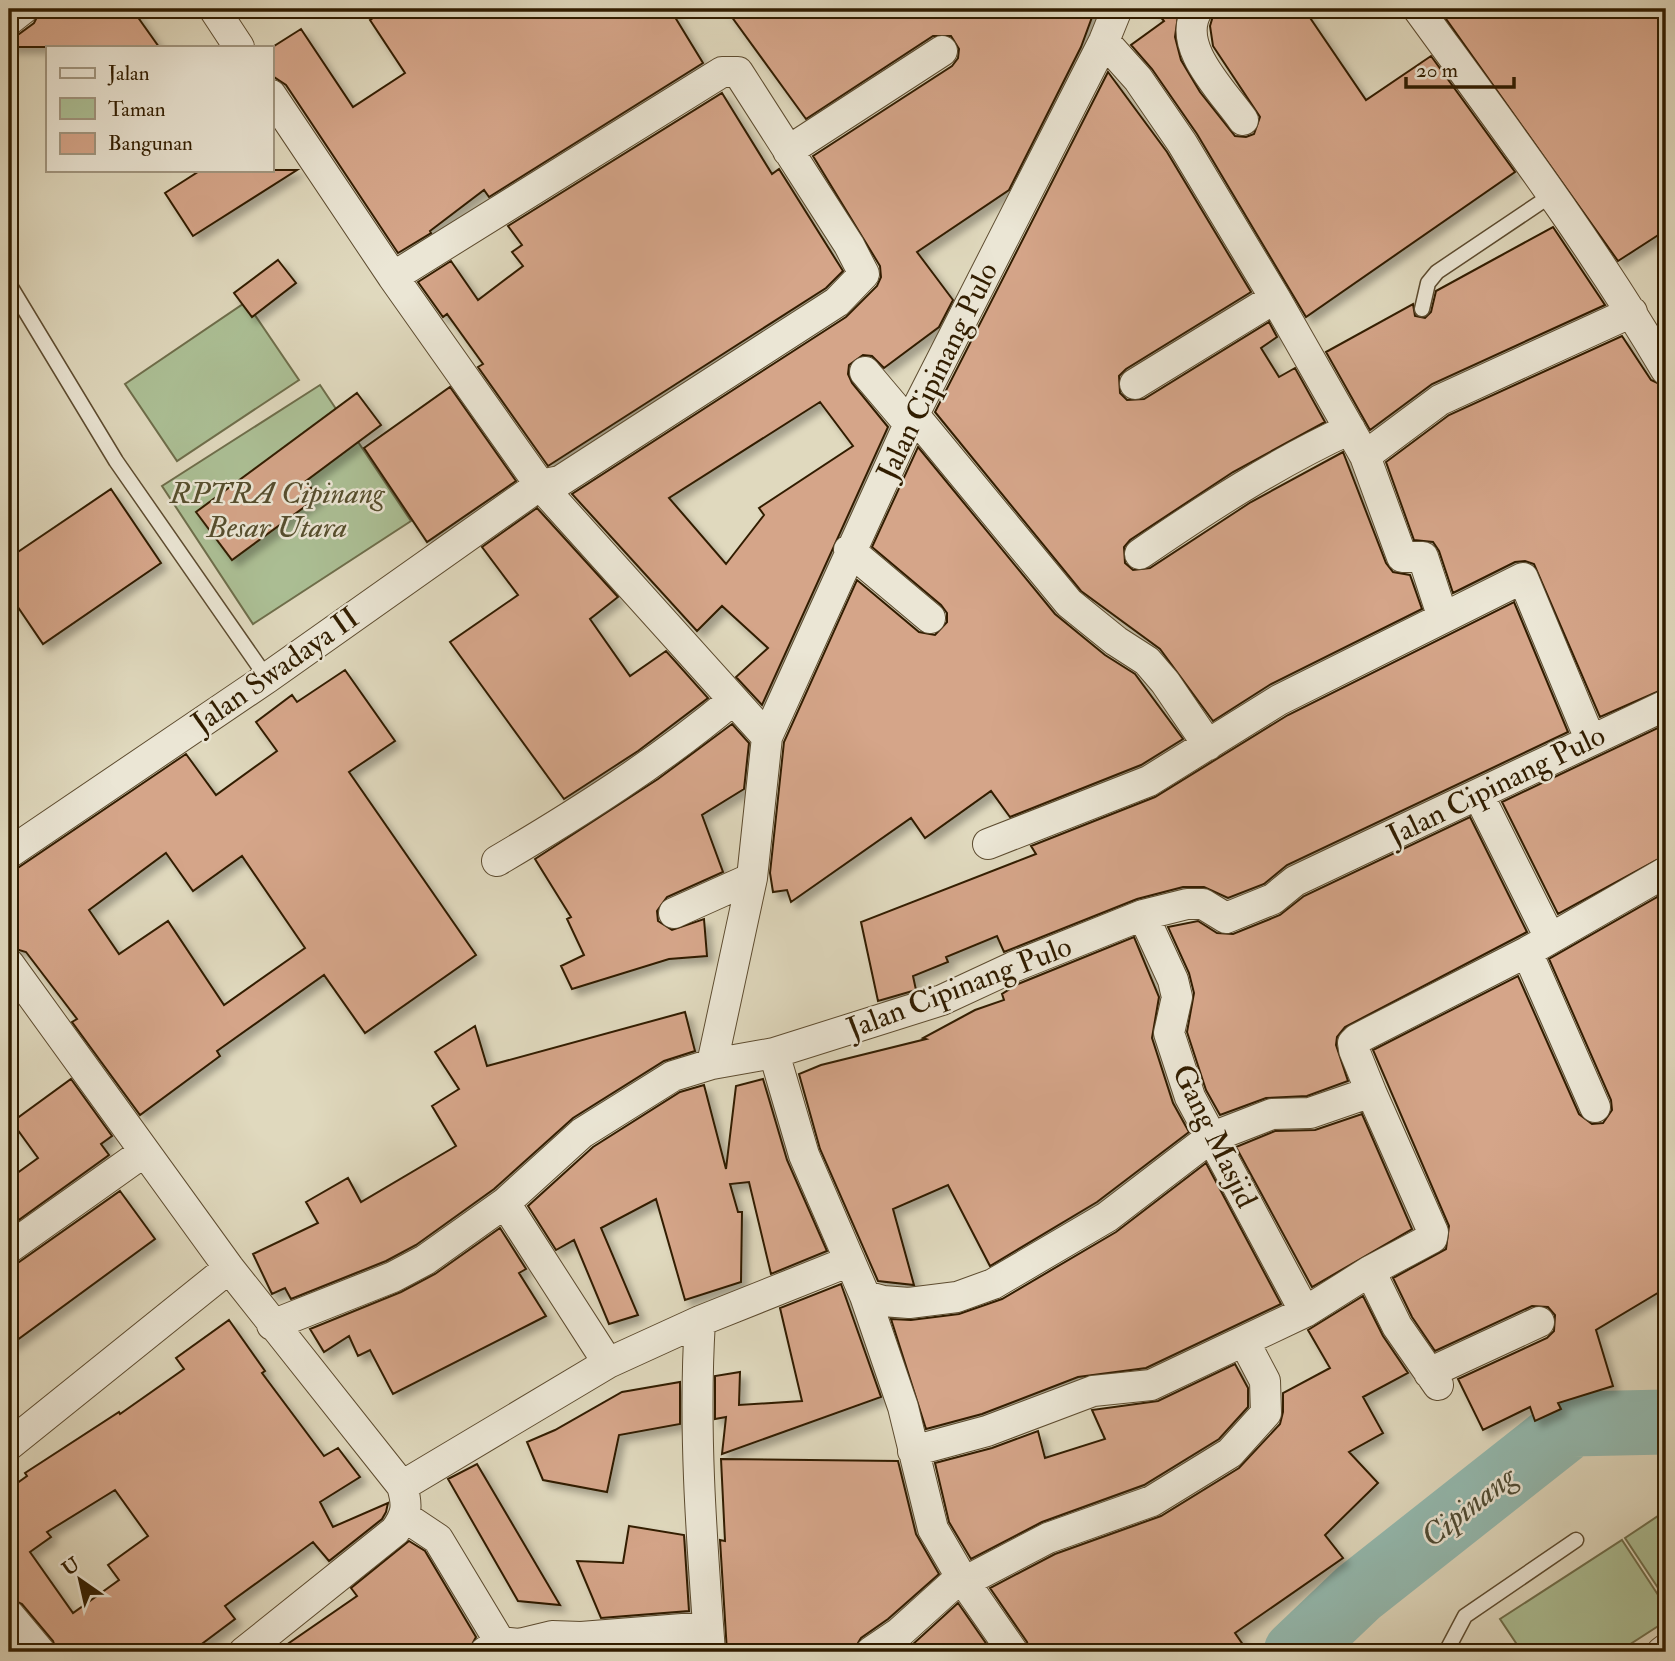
<svg xmlns="http://www.w3.org/2000/svg" width="1675" height="1661" font-family="'IM FELL Double Pica',serif">
<style>
.green{fill:#acc096;stroke:#6e6e4b;stroke-width:2}
.lines{fill:none;stroke-linecap:round;stroke-linejoin:round}
.river{stroke:#94bab0;stroke-width:65}
.building{fill:#d5a589;stroke:#311d00;stroke-width:2;fill-rule:evenodd;filter:url(#shadow)}
.service-casing{stroke:#5d4c30;stroke-width:17}
.minor-casing{stroke:#5d4c30;stroke-width:32}
.service{stroke:#ebe6d5;stroke-width:14}
.minor{stroke:#ebe6d5;stroke-width:30}
.labels{text-anchor:middle;stroke-width:5;stroke-linejoin:round;paint-order:stroke}
.street-label{font-size:30px;fill:#311d00;stroke:#ebe6d5}
.park-label{font-size:30px;font-style:italic;fill:#564e2d;stroke:#ebe6d5}
.water-label{font-size:32px;font-style:italic;fill:#4f4c35;stroke:#ebe6d5}
</style>
<defs>
<filter id="shadow"><feDropShadow dx="6" dy="6" stdDeviation="3.5" flood-color="#0004"/></filter>
</defs>
<rect width="100%" height="100%" fill="#e0d9be"/>
<filter id="stains"><feTurbulence type="fractalNoise" baseFrequency=".00286" numOctaves="4"/><feColorMatrix values="0 0 0 0 .2 0 0 0 0 .09 0 0 0 0 .02 0 0 0 .5 -.17"/></filter>
<radialGradient id="worn" r=".72"><stop offset=".6" stop-color="#630" stop-opacity="0"/><stop offset="1" stop-color="#630" stop-opacity=".3"/></radialGradient>
<!-- green -->
<path class="green" d="M 246,302 L 299,380 L 177,461 L 125,384 Z
M 320,385 L 411,521 L 253,624 L 162,486 Z
M 1664,1512 L 1666,1515 L 1666,1600 L 1625,1538 Z
M 1622,1540 L 1666,1607 L 1666,1621 L 1618,1652 L 1522,1652 L 1500,1619 Z"/>
<g class="lines">
<!-- river -->
<path class="river" d="M 1296,1652 L 1358,1593 L 1572,1424 L 1666,1422"/>
</g>
<!-- building -->
<path class="building" d="M 41,9 L 132,9 L 159,47 L 9,47 L 9,37 L 19,34 L 34,23 Z
M 387,9 L 670,9 L 703,63 L 489,197 L 484,190 L 430,231 L 431,233 L 398,253 L 286,85 L 271,75 L 271,48 L 301,29 L 353,107 L 405,73 L 370,20 Z
M 726,9 L 1095,9 L 1081,47 L 1009,190 L 917,252 L 953,300 L 939,327 L 884,368 L 872,356 L 863,355 L 849,365 L 848,374 L 852,383 L 888,427 L 762,705 L 736,677 L 768,648 L 722,606 L 697,631 L 572,494 L 846,317 L 877,286 L 881,277 L 880,266 L 813,156 L 952,66 L 958,58 L 959,49 L 951,36 L 933,36 L 806,119 ZM 820,402 L 853,446 L 759,508 L 764,515 L 726,564 L 669,498 Z
M 1154,9 L 1179,9 L 1175,37 L 1181,60 L 1200,92 L 1235,136 L 1246,137 L 1254,134 L 1260,117 L 1213,46 L 1210,26 L 1215,9 L 1304,9 L 1366,100 L 1431,56 L 1515,172 L 1306,317 L 1197,134 L 1152,69 L 1131,45 L 1164,21 Z
M 1439,9 L 1666,9 L 1666,230 L 1618,261 Z
M 1108,72 L 1167,152 L 1251,292 L 1126,369 L 1119,376 L 1120,393 L 1127,400 L 1144,399 L 1269,322 L 1277,337 L 1261,348 L 1279,377 L 1295,368 L 1325,422 L 1233,472 L 1130,540 L 1124,547 L 1125,563 L 1133,570 L 1150,568 L 1251,502 L 1343,452 L 1386,563 L 1393,572 L 1410,575 L 1422,609 L 1271,684 L 1213,721 L 1160,649 L 1081,591 L 935,412 Z
M 722,93 L 772,174 L 779,169 L 843,271 L 826,288 L 548,466 L 478,367 L 483,364 L 447,314 L 443,317 L 418,282 L 451,261 L 478,300 L 523,266 L 512,252 L 522,245 L 508,226 Z
M 201,170 L 297,170 L 193,236 L 165,193 Z
M 1553,227 L 1605,305 L 1432,384 L 1370,430 L 1326,352 L 1413,304 L 1415,316 L 1425,318 L 1431,312 L 1436,291 Z
M 278,260 L 296,283 L 252,317 L 234,293 Z
M 1622,336 L 1651,380 L 1666,387 L 1666,688 L 1600,717 L 1534,564 L 1525,561 L 1515,562 L 1453,593 L 1439,551 L 1433,542 L 1414,540 L 1386,462 L 1449,415 Z
M 450,387 L 516,481 L 427,542 L 364,448 Z
M 357,393 L 381,425 L 306,481 L 318,497 L 232,560 L 196,512 Z
M 918,447 L 1055,614 L 1105,655 L 1135,674 L 1183,739 L 1141,765 L 1010,817 L 991,791 L 925,838 L 911,818 L 791,902 L 787,890 L 773,892 L 770,873 L 784,742 L 857,580 L 919,632 L 935,635 L 947,622 L 947,613 L 941,605 L 872,547 Z
M 111,489 L 161,563 L 43,644 L 9,594 L 9,558 Z
M 537,508 L 618,597 L 590,619 L 630,676 L 666,651 L 708,698 L 638,751 L 564,799 L 450,642 L 518,595 L 482,547 Z
M 1514,602 L 1568,732 L 1287,865 L 1264,884 L 1228,898 L 1204,887 L 1183,887 L 1137,899 L 1004,952 L 997,936 L 946,957 L 948,962 L 913,976 L 916,990 L 878,1001 L 861,922 L 1036,854 L 1031,846 L 1155,797 L 1288,715 Z
M 345,670 L 395,741 L 349,772 L 476,955 L 365,1033 L 324,975 L 217,1051 L 220,1056 L 140,1115 L 72,1022 L 77,1019 L 26,952 L 9,947 L 9,870 L 19,867 L 186,754 L 216,795 L 277,751 L 256,722 L 292,695 L 297,702 ZM 166,853 L 193,891 L 242,856 L 305,948 L 224,1005 L 168,921 L 119,954 L 89,910 Z
M 732,724 L 749,743 L 744,789 L 702,815 L 723,872 L 667,897 L 657,911 L 658,921 L 672,930 L 704,919 L 707,956 L 669,959 L 572,989 L 561,966 L 584,955 L 567,919 L 571,917 L 535,859 L 658,779 Z
M 1666,724 L 1666,855 L 1558,914 L 1502,802 Z
M 1470,817 L 1527,932 L 1345,1027 L 1337,1037 L 1336,1045 L 1348,1081 L 1307,1096 L 1266,1098 L 1220,1115 L 1206,1090 L 1187,1032 L 1194,993 L 1189,973 L 1168,927 L 1198,921 L 1217,933 L 1233,934 L 1280,915 L 1304,896 Z
M 1666,892 L 1666,1288 L 1596,1330 L 1613,1386 L 1558,1403 L 1561,1409 L 1535,1421 L 1530,1407 L 1483,1430 L 1458,1379 L 1547,1338 L 1554,1331 L 1555,1315 L 1548,1307 L 1532,1306 L 1435,1351 L 1412,1317 L 1393,1278 L 1446,1249 L 1449,1226 L 1373,1050 L 1518,976 L 1579,1114 L 1592,1124 L 1603,1123 L 1612,1110 L 1611,1100 L 1549,959 Z
M 1134,937 L 1159,997 L 1152,1038 L 1173,1103 L 1189,1132 L 1097,1202 L 990,1266 L 948,1185 L 893,1209 L 914,1285 L 878,1281 L 820,1149 L 799,1074 L 821,1065 L 926,1039 L 923,1038 L 975,1010 L 1004,1000 L 1002,994 L 1018,984 Z
M 685,1012 L 695,1051 L 664,1061 L 573,1118 L 494,1189 L 416,1245 L 386,1261 L 291,1299 L 285,1288 L 272,1294 L 253,1254 L 318,1223 L 306,1202 L 348,1178 L 361,1202 L 456,1146 L 432,1106 L 459,1089 L 435,1052 L 475,1026 L 487,1066 Z
M 71,1079 L 112,1136 L 101,1144 L 109,1155 L 9,1227 L 9,1179 L 38,1158 L 12,1122 Z
M 763,1079 L 787,1160 L 827,1251 L 771,1274 L 749,1182 L 730,1184 L 738,1212 L 742,1212 L 741,1282 L 685,1300 L 656,1199 L 601,1228 L 638,1315 L 609,1324 L 574,1240 L 556,1250 L 528,1206 L 593,1147 L 680,1092 L 704,1085 L 726,1169 L 736,1086 Z
M 1362,1114 L 1412,1229 L 1312,1287 L 1236,1147 L 1275,1131 L 1315,1130 Z
M 1206,1163 L 1281,1304 L 1146,1368 L 1078,1377 L 982,1414 L 926,1429 L 891,1319 L 911,1320 L 959,1314 L 1002,1299 L 1116,1232 Z
M 120,1191 L 155,1239 L 9,1346 L 9,1265 L 19,1262 Z
M 500,1228 L 526,1269 L 519,1273 L 546,1316 L 393,1394 L 370,1350 L 358,1356 L 349,1336 L 324,1352 L 310,1329 L 401,1292 L 435,1274 Z
M 841,1284 L 881,1397 L 722,1454 L 726,1417 L 715,1419 L 715,1376 L 740,1372 L 739,1405 L 802,1401 L 780,1308 Z
M 1363,1296 L 1383,1336 L 1408,1373 L 1363,1397 L 1383,1433 L 1349,1452 L 1378,1483 L 1325,1535 L 1343,1558 L 1235,1633 L 1248,1652 L 1030,1652 L 1027,1642 L 990,1588 L 1055,1554 L 1161,1516 L 1239,1468 L 1280,1424 L 1283,1412 L 1283,1393 L 1330,1368 L 1308,1330 Z
M 229,1320 L 265,1371 L 262,1373 L 324,1456 L 338,1448 L 360,1477 L 320,1502 L 333,1527 L 388,1503 L 386,1512 L 382,1519 L 329,1561 L 313,1542 L 225,1606 L 235,1619 L 191,1652 L 57,1652 L 53,1641 L 22,1604 L 9,1598 L 9,1489 L 27,1476 L 25,1473 L 119,1412 L 120,1414 L 184,1369 L 176,1358 ZM 115,1490 L 148,1536 L 108,1565 L 119,1580 L 73,1613 L 30,1552 L 51,1537 L 47,1532 Z
M 1235,1364 L 1248,1388 L 1248,1407 L 1219,1439 L 1144,1485 L 1042,1522 L 971,1559 L 949,1522 L 935,1463 L 992,1448 L 1038,1431 L 1045,1458 L 1105,1439 L 1092,1410 L 1158,1401 Z
M 680,1382 L 680,1424 L 619,1435 L 607,1492 L 543,1480 L 527,1442 L 555,1430 L 622,1392 Z
M 721,1459 L 898,1461 L 916,1534 L 939,1574 L 888,1619 L 861,1638 L 855,1648 L 837,1652 L 727,1652 L 720,1540 L 725,1541 Z
M 477,1464 L 560,1605 L 518,1601 L 448,1479 Z
M 629,1526 L 684,1535 L 689,1611 L 601,1618 L 577,1561 L 623,1563 Z
M 409,1541 L 425,1551 L 476,1637 L 468,1652 L 276,1652 L 357,1596 L 351,1588 Z
M 958,1603 L 992,1652 L 918,1652 L 912,1645 Z
M 692,1646 L 692,1652 L 610,1652 Z"/>
<g class="lines">
<defs>
<path id="service" d="M 9,284 L 116,461 L 267,678
M 1422,309 L 1428,283 L 1437,272 L 1553,194
M 1446,1652 L 1465,1616 L 1576,1540"/>
<path id="minor" d="M 214,9 L 239,47
M 1198,9 C 1174,45 1223,91 1243,120
M 1418,9 C 1504,127 1592,244 1666,370
M 9,20 L 23,9
M 1104,41 L 1138,79 L 1182,143 L 1275,298 L 1365,456 L 1402,557 L 1423,557 L 1443,618
M 271,95 L 393,277 L 540,485 L 767,737 L 752,878 L 712,1064
M 788,151 L 942,51
M 393,277 L 722,72 L 738,72 L 849,245 L 864,274 L 837,302 L 560,481 L 540,485
M 865,372 L 909,424
M 1135,384 L 1275,298
M 914,415 L 1069,603 L 1116,641 L 1147,661 L 1165,682 L 1208,745
M 1365,456 L 1440,400 L 1632,312
M 849,550 L 930,618
M 1140,554 C 1207,508 1276,463 1350,429
M 767,737 L 909,424 L 1104,41 L 1117,9
M 1479,796 L 1550,938
M 988,844 L 1149,781 L 1279,700 L 1523,578 L 1590,739
M 9,853 L 267,678 L 540,485
M 497,861 C 580,812 659,762 733,700
M 674,913 L 752,878
M 1143,915 L 1173,980 L 1177,997 L 1169,1033 L 1190,1097 L 1305,1312
M 1527,952 L 1595,1107
M 9,964 L 229,1268 L 402,1486 C 408,1506 407,1514 395,1531 L 244,1652
M 774,1053 L 804,1155 L 865,1296 L 903,1407 L 933,1529 L 961,1577 L 1013,1652
M 505,1203 L 608,1363
M 9,1248 L 144,1152
M 1370,1271 L 1397,1326 L 1438,1385
M 865,1296 L 883,1301 L 909,1303 L 957,1297 L 993,1284 L 1107,1217 L 1210,1138 L 1272,1114 L 1310,1113 L 1371,1092 L 1354,1050 L 1353,1043 L 1357,1039 L 1527,952 L 1666,872
M 700,1321 C 693,1431 702,1543 710,1652
M 272,1325 L 393,1277 L 425,1260 L 505,1203 L 582,1133 L 673,1076 L 712,1064 L 774,1053 L 942,1000 L 1013,967 L 1143,915 L 1187,904 L 1203,904 L 1226,918 L 1273,899 L 1295,881 L 1666,705
M 1429,1373 L 1539,1322
M 9,1445 L 229,1268
M 913,1451 L 987,1431 L 1093,1391 L 1151,1385 L 1305,1312 L 1370,1271 L 1432,1238 L 1433,1232 L 1371,1092
M 402,1486 L 608,1363 L 700,1321 L 850,1261
M 405,1517 L 438,1539 L 500,1642
M 964,1582 L 1048,1538 L 1152,1501 L 1230,1453 L 1266,1413 L 1265,1381 L 1245,1343
M 9,1615 L 40,1652
M 485,1652 L 500,1642 L 519,1644 L 552,1636 L 581,1637 L 708,1627
M 871,1652 L 899,1633 L 961,1577
M 1662,1652 L 1666,1649"/>
</defs>
<!-- service casing -->
<use href="#service" class="service-casing"/>
<!-- minor casing -->
<use href="#minor" class="minor-casing"/>
<!-- service -->
<use href="#service" class="service"/>
<!-- minor -->
<use href="#minor" class="minor"/>
</g>
<g class="labels">
<!-- street labels -->
<g class="street-label">
<text transform="translate(937 371) rotate(-64)" y="10">Jalan Cipinang Pulo</text>
<text transform="translate(275 670) rotate(-35)" y="10">Jalan Swadaya II</text>
<text transform="translate(1496 785) rotate(-26)" y="10">Jalan Cipinang Pulo</text>
<text transform="translate(959 987) rotate(-21)" y="10">Jalan Cipinang Pulo</text>
<text transform="translate(1215 1136) rotate(64)" y="10">Gang Masjid</text>
</g>
<!-- park labels -->
<g class="park-label">
<text x="277" y="503">RPTRA Cipinang<tspan x="277" dy="34">Besar Utara</tspan></text>
</g>
<!-- water labels -->
<g class="water-label">
<text transform="translate(1468 1506) rotate(-38)" y="11">Cipinang</text>
</g>
</g>
<!-- margin -->
<rect width="1675" height="1661" fill="none" stroke="#e0d9be" stroke-width="35"/>
<rect x="10" y="10" width="1654" height="1640" fill="none" stroke="#311d00" stroke-width="3.5"/>
<rect x="18" y="18" width="1640" height="1626" fill="none" stroke="#311d00" stroke-width="2"/>
<!-- legend -->
<rect x="46" y="46" width="228" height="126" fill="#ebe6d5" stroke="#a19680" stroke-width="2"/>
<rect x="60" y="68" width="35" height="10" fill="#ebe6d5" stroke="#a19680" stroke-width="2"/>
<text x="108" y="80" font-size="21" fill="#311d00">Jalan</text>
<rect x="60" y="98" width="35" height="21" fill="#acc096" stroke="#a19680" stroke-width="2"/>
<text x="108" y="116" font-size="21" fill="#311d00">Taman</text>
<rect x="60" y="133" width="35" height="21" fill="#d5a589" stroke="#a19680" stroke-width="2"/>
<text x="108" y="150" font-size="21" fill="#311d00">Bangunan</text>
<!-- north arrow -->
<g transform="translate(80 1580) rotate(326)" stroke="#ebe6d5" stroke-width="5" paint-order="stroke">
<path d="M0-5L12 26L0 18L-12 26Z" fill="#311d00"/>
<text y="-10" font-size="19" font-weight="bold" text-anchor="middle" fill="#311d00">U</text>
</g>
<!-- scale -->
<path d="M1406 77v10h108v-10" fill="none" stroke="#311d00" stroke-width="3.5"/>
<text x="1416" y="77" font-size="21" fill="#311d00" stroke="#ebe6d5" stroke-width="5" paint-order="stroke">20 m</text>
<rect width="100%" height="100%" filter="url(#stains)"/>
<rect width="100%" height="100%" fill="url(#worn)"/>
</svg>
